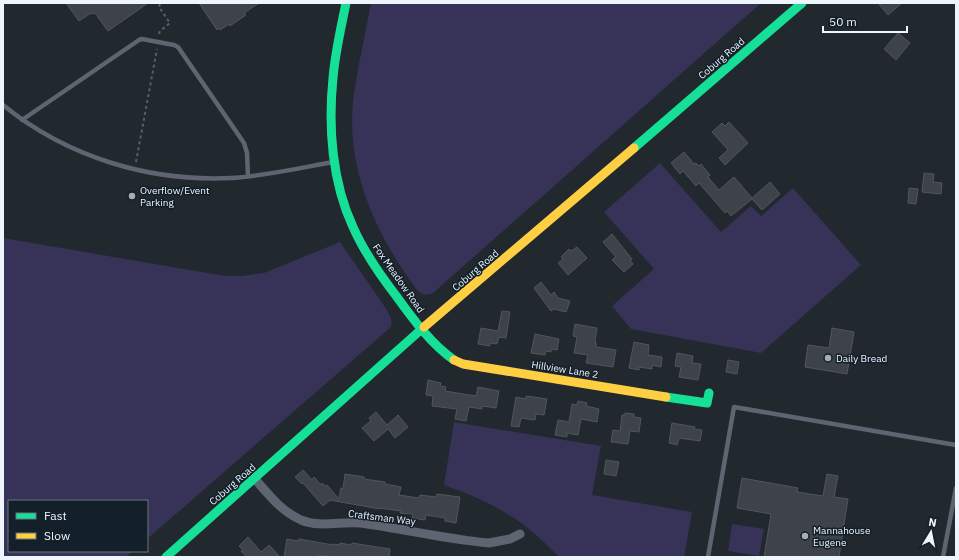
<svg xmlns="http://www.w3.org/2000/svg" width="959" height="560" font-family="'IBM Plex Sans',sans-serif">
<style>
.green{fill:#373257}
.building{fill:#3d4348;stroke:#50565b}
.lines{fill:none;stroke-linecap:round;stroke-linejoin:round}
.path{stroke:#595f68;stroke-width:2;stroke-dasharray:3 3;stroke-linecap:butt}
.lane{stroke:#5e6470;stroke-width:4.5}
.street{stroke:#5e6470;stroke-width:9}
.fast{stroke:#16e098;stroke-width:9}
.slow{stroke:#ffcf43;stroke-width:9}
.poi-dot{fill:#a6aeb5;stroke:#131f29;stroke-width:1.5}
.labels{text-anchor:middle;stroke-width:3;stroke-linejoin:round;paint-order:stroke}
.street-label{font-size:10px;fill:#eef6fd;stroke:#131f29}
.poi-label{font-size:10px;fill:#eef6fd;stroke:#131f29;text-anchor:start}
</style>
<rect width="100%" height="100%" fill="#21282e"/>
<!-- green -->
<path class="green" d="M 371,3 L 761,3 L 433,293 C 424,297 419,293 414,286 C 404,272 394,257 386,242 C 363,201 348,150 353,102 C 357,69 365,36 371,3 Z
M 660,163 L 721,232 L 751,206 L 761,216 L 793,188 L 861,265 L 761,353 L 631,329 L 612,306 L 654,269 L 604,212 Z
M 3,238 L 225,276 L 242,276 L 264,273 L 340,242 L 387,310 C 390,316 393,321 391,327 L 147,539 L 147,501 L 9,501 L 9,551 L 133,551 L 126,557 L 3,557 Z
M 454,422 L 601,446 L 592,495 L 692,512 L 684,557 L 559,557 C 544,542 528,526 509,515 C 489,502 466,493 444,485 Z
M 732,524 L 764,529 L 759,556 L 728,551 Z"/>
<!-- building -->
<path class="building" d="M 66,3 L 148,3 L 108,31 L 95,13 L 93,14 L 91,13 L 79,21 Z
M 199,3 L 259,3 L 244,13 L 246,15 L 230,26 L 229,24 L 220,30 L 219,28 L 217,30 Z
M 878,3 L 902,3 L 888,15 Z
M 898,33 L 910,43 L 896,60 L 884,49 Z
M 729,122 L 748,143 L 725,165 L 719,158 L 728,150 L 712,132 L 722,123 L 725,126 Z
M 684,152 L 694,164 L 696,163 L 699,166 L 701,164 L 710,175 L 708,177 L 719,190 L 734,177 L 752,198 L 770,182 L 780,194 L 762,210 L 752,199 L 731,216 L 727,211 L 725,213 L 699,183 L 696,186 L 683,171 L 680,174 L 671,163 Z
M 924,173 L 934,174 L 933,182 L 942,183 L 941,194 L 922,192 Z
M 909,188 L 918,189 L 916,204 L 908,203 Z
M 612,234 L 632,259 L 630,260 L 633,264 L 624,272 L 612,260 L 616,257 L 603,242 Z
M 577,247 L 587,258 L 568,275 L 558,263 L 563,259 L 561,257 L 569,249 L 571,251 Z
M 541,282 L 551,295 L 554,292 L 558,298 L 570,301 L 566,312 L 554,309 L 551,311 L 534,288 Z
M 502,311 L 510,312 L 506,338 L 499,337 L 497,344 L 490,343 L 490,346 L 478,344 L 481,328 L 498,331 Z
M 575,324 L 597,328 L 595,341 L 596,342 L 596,347 L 616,350 L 613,367 L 586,363 L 588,355 L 574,353 L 577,337 L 573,336 Z
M 832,328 L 854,332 L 847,374 L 805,367 L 808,345 L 829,348 Z
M 535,334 L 559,339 L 557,350 L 551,349 L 551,352 L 546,351 L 545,355 L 531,353 Z
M 634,342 L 649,345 L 648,355 L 662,357 L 661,367 L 652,365 L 652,369 L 639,367 L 639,370 L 629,368 Z
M 677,353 L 693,356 L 692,363 L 701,364 L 698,380 L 679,377 L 681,367 L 675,366 Z
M 728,360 L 739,362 L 737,374 L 726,372 Z
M 428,380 L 441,383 L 440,386 L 446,387 L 445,391 L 476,396 L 478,387 L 499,391 L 496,408 L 482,406 L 482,409 L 469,407 L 466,421 L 455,419 L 457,409 L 432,406 L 433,396 L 426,395 Z
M 526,396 L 547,399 L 544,415 L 536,414 L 535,420 L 521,418 L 519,427 L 511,426 L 516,397 L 526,399 Z
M 578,401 L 587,403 L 586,406 L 599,409 L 597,422 L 581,419 L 578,435 L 567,433 L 567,437 L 555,435 L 558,420 L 569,422 L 572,404 L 577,405 Z
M 376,412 L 387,425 L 398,415 L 408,427 L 395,438 L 388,429 L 374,441 L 362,428 L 371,421 L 369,418 Z
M 625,413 L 634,414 L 634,417 L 641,418 L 639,432 L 630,431 L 628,444 L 611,442 L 613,430 L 620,431 L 622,415 L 625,415 Z
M 672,423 L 695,427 L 694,429 L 702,430 L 700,441 L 679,438 L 677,445 L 669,443 Z
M 606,460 L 619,462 L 616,476 L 604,474 Z
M 303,470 L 312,480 L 314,477 L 321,485 L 322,483 L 325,486 L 327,485 L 339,499 L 341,488 L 343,489 L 345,474 L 364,477 L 364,479 L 385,482 L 385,484 L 401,487 L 399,495 L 419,498 L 420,495 L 436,497 L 437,494 L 460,497 L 456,523 L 445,521 L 445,518 L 426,515 L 425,520 L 412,518 L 413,514 L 400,513 L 401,511 L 380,508 L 380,509 L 330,500 L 323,506 L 303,483 L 302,484 L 295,477 Z
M 827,474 L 838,476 L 834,497 L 848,499 L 839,557 L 764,557 L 771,514 L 737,508 L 742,478 L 798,488 L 797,492 L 823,496 Z
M 248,537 L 261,552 L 269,545 L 280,557 L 247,557 L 241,551 L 243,550 L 239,546 Z
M 287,539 L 298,541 L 299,539 L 333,545 L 333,544 L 340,545 L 340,543 L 351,545 L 352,543 L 390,549 L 389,557 L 334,557 L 319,555 L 319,557 L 284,557 Z"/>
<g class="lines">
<!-- path -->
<path class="path" d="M 159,34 L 160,31 L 170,23 L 159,7 L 160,3
M 136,162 L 157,49"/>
<!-- lane -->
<path class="lane" d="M 3,105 C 67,157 149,182 231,178 C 265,176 300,168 333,162
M 22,120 L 139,40 L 142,39 L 174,45 L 178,47 L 244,143 L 247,153 L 248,176
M 708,557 L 734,407 L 956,445
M 943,557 L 956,488"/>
<!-- street -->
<path class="street" d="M 255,479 C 269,495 281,511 301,520 C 320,528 341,521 361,523 C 404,529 446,539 489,543 L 510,539 L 520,534"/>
<!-- fast -->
<path class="fast" d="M 346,3 C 341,28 335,53 333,78 C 328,127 332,182 353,227 C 364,252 380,275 397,297 C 413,319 431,344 454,360
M 634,148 L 802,3
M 666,397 L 707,403 L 709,393
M 166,557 L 424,327"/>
<!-- slow -->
<path class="slow" d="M 424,327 L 634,148
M 454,360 L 463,364 L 666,397"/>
</g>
<!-- markers -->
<g class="poi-dot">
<circle cx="132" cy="196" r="4"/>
<circle cx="828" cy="358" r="4"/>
<circle cx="805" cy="536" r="4"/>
</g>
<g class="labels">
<!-- street labels -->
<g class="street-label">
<text transform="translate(721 58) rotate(-41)" y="4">Coburg Road</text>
<text transform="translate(475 270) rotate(-41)" y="4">Coburg Road</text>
<text transform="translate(399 278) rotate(55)" y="4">Fox Meadow Road</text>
<text transform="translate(565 369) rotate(9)" y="4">Hillview Lane 2</text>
<text transform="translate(232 484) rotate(-41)" y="4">Coburg Road</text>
<text transform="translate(382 517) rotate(7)" y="4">Craftsman Way</text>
</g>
<!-- poi labels -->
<g class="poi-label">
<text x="140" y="194">Overflow/Event<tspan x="140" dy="12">Parking</tspan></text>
<text x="836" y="362">Daily Bread</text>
<text x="813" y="534">Mannahouse<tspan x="813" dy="12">Eugene</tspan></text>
</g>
</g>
<!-- border -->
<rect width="959" height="560" fill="none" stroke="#eef6fd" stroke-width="8"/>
<!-- legend -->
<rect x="8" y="500" width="140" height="52" fill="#131f29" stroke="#6b757e"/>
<rect x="16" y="513" width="20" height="6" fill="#16e098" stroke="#6b757e"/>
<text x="44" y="520" font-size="12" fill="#eef6fd">Fast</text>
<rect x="16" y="533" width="20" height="6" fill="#ffcf43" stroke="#6b757e"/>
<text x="44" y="540" font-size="12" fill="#eef6fd">Slow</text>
<!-- north arrow -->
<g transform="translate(931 532) rotate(10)" stroke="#131f29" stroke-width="3" paint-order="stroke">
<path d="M0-3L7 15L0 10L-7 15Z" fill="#eef6fd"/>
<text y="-6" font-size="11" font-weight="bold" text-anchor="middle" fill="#eef6fd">N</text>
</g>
<!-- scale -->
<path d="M823 26v6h84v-6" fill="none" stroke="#eef6fd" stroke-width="2"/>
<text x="829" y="26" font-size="12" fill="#eef6fd" stroke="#131f29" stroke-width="3" paint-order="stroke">50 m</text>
</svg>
